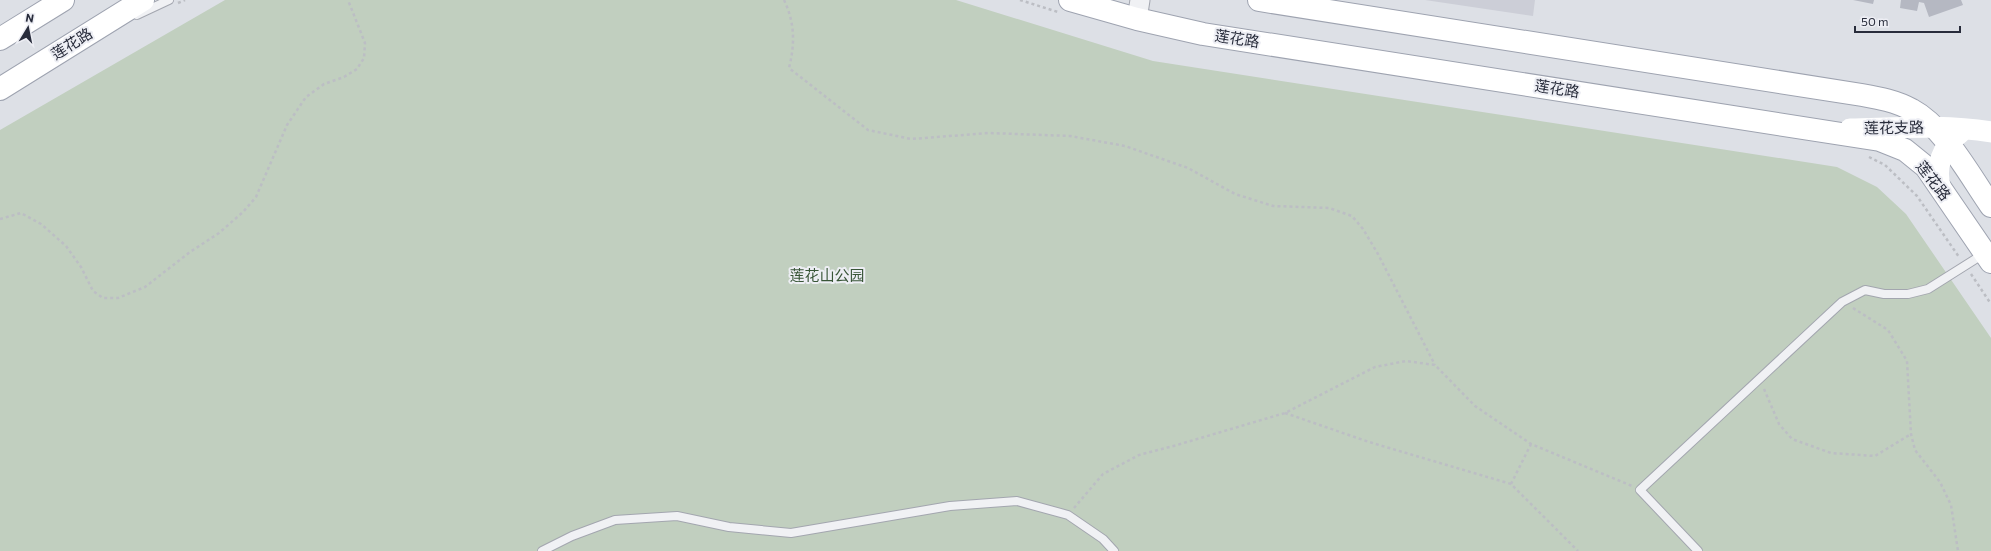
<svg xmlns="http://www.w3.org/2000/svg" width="1991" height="551" font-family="Commissioner,'Noto Sans SC',sans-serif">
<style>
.built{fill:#ccced7}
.green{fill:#c1cfbf}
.building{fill:#b5b8c2}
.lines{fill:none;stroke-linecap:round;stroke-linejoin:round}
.service-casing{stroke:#a3a6af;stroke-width:10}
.tertiary-casing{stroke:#a3a6af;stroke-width:21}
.primary-casing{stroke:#9ea3b0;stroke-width:24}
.path{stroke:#bcbec4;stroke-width:2.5;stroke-dasharray:3 3;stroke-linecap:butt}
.service{stroke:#f0f1f4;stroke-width:8}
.tertiary{stroke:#f0f1f4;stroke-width:19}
.secondary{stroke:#fff;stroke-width:21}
.primary{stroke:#fff;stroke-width:22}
.labels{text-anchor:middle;stroke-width:4;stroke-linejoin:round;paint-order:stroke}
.street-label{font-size:15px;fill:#282c3b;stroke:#edeef4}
.park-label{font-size:15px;fill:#385537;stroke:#edeef4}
</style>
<rect width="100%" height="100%" fill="#dde0e6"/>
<!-- built -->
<path class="built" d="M 1425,0 L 1535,0 L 1533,16 Z"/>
<!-- green -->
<path class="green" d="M 225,0 L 956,0 L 1153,61 L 1837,167 L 1877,187 L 1906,214 L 1991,338 L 1991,551 L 0,551 L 0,130 Z"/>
<!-- building -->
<path class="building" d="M 1853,0 L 1874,0 L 1873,4 Z
M 1901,0 L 1961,0 L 1963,5 L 1929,17 L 1924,3 L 1919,2 L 1917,11 L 1900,8 Z"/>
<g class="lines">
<defs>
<path id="service" d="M 137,15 L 169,0
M 542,551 L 572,536 L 615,520 L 677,516 L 729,527 L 791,533 L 950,506 L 1017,501 L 1068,515 L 1103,539 L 1114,551
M 1698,551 L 1640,490 L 1842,302 L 1865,290 L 1884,294 L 1908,294 L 1928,289 L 1985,253"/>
<path id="tertiary" d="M 1137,19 L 1140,0"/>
<path id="primary" d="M 1070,0 L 1137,19 L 1203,34 L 1880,140 L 1905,150 L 1926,167 L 1991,262
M 1259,0 L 1862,95 C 1879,98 1896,101 1912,110 C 1944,127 1970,176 1991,206
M 0,39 L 63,0
M 0,89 L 143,0"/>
</defs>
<!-- service casing -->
<use href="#service" class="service-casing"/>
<!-- tertiary casing -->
<use href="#tertiary" class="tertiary-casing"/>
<!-- primary casing -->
<use href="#primary" class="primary-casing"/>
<!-- path -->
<path class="path" d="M 784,0 C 795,23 795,44 789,68 L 868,130 L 911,139 L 989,133 L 1070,136 L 1125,146 L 1188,168 L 1235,194 L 1273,206 L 1329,208 L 1352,216 L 1363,229 L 1378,254 L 1435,365
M 1020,0 L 1058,12
M 178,3 L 185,0
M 1869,157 L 1885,165 L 1917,196 L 1959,257
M 0,219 L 21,213 L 41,224 L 66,246 L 81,267 L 93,291 L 103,298 L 118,298 L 145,287 L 190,252 L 219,233 L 243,212 L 256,197 L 287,125 L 306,97 L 324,84 L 344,77 L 357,69 L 364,58 L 365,43 L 348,0
M 1971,274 L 1991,304
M 1853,308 L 1888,330 L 1907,361 L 1911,434 L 1915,450 L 1940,482 L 1951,505 L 1958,551
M 1764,389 L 1779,424 L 1792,439 L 1831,453 L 1875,456 L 1911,434
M 1285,413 L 1369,442 L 1511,484 L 1578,551
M 1511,484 L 1531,444
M 1074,508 L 1103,474 L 1139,455 L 1177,445 L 1285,413 L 1375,367 L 1406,361 L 1435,365 L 1475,406 L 1531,444 L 1632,486"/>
<!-- service -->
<use href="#service" class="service"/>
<!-- tertiary -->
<use href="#tertiary" class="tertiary"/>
<!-- secondary -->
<path class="secondary" d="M 1850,129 C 1897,128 1945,124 1991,132
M 1941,189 C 1934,168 1942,146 1960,133"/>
<!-- primary -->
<use href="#primary" class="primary"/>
</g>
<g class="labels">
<!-- street labels -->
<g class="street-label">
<text transform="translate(1237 39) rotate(9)" y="5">莲花路</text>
<text transform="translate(72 44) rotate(-32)" y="5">莲花路</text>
<text transform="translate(1557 89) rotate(9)" y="5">莲花路</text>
<text transform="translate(1894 128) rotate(-1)" y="5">莲花支路</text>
<text transform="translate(1933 181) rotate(52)" y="5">莲花路</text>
</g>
<!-- park labels -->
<g class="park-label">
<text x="827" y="281">莲花山公园</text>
</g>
</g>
<!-- north arrow -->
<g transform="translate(28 28) rotate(10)" stroke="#edeef4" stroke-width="3" paint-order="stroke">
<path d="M0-3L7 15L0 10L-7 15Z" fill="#282c3b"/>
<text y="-6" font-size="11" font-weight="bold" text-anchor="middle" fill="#282c3b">N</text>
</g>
<!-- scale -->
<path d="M1855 26v6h105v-6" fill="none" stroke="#282c3b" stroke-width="2"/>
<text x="1861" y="26" font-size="12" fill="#282c3b" stroke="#edeef4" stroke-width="3" paint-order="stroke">50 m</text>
</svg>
